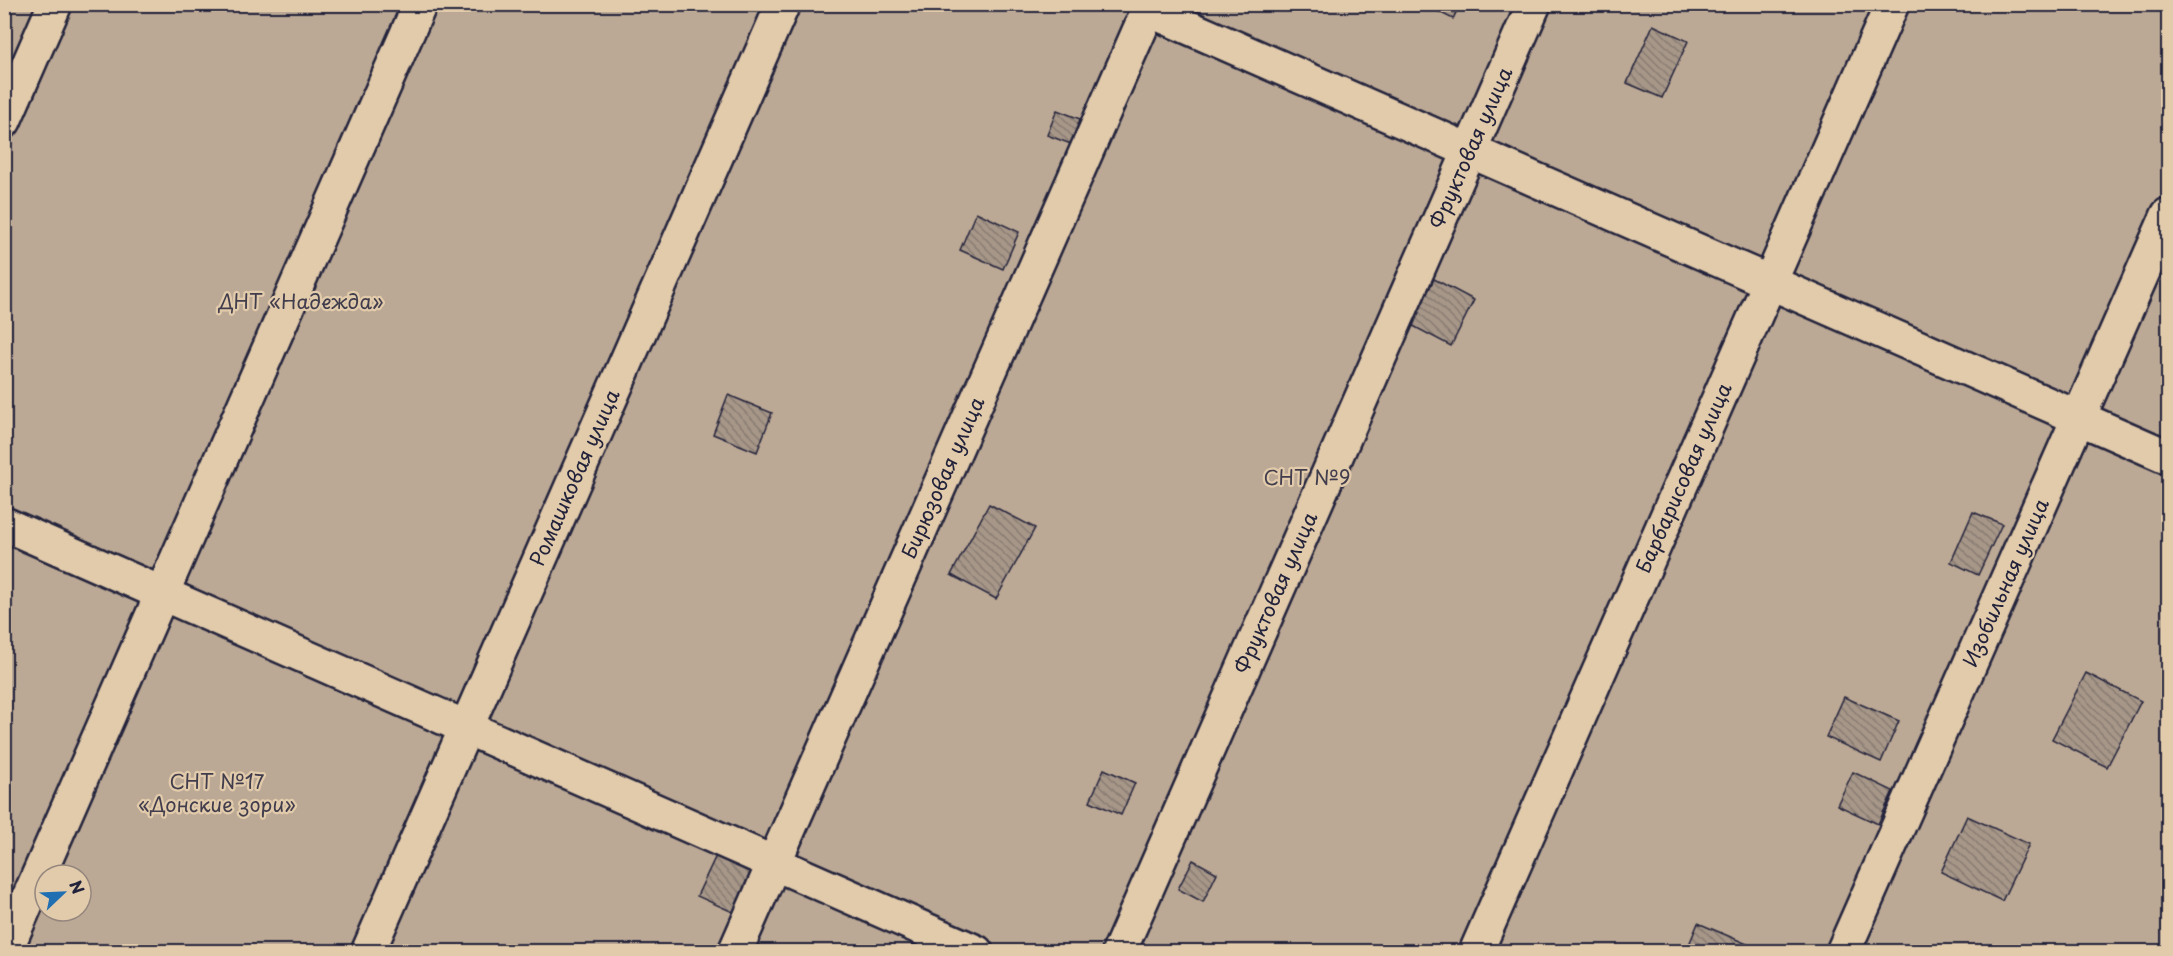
<svg xmlns="http://www.w3.org/2000/svg" width="2173" height="956" font-family="'Playpen Sans',sans-serif">
<style>
.garden{fill:#bca995;stroke:#6f6668;stroke-width:1.5;fill-rule:evenodd}
.building{fill:url(#building-back-hatch);stroke:#22223b;stroke-width:1.5}
.lines{fill:none;stroke-linecap:round;stroke-linejoin:round}
.minor-casing{stroke:#22223b;stroke-width:38}
.minor{stroke:#e2cbab;stroke-width:33}
.labels{text-anchor:middle;stroke-width:4.5;stroke-linejoin:round;paint-order:stroke}
.street-label{font-size:20px;fill:#22223b;stroke:#e2cbab}
.park-label{font-size:20px;fill:#413d4d;stroke:#e2cbab}
</style>
<defs>
<pattern id="building-back-hatch" width="6" height="6" patternUnits="userSpaceOnUse" patternTransform="scale(1.5)"><rect width="6" height="6" fill="#a79789"/><path d="M-1 5l2 2M0 0l6 6M5-1l2 2" fill="none" stroke="#887b71"/></pattern>
</defs>
<rect width="100%" height="100%" fill="#dac4a7"/>
<filter id="ink" filterUnits="userSpaceOnUse"><feTurbulence type="fractalNoise" baseFrequency=".0167" numOctaves="2"/><feDisplacementMap in="SourceGraphic" scale="12" xChannelSelector="R" yChannelSelector="G"/><feConvolveMatrix kernelMatrix="1 2 1 2 8 2 1 2 1" color-interpolation-filters="sRGB"/></filter>
<g filter="url(#ink)">
<!-- garden -->
<path class="garden" d="M 5,5 L 2168,5 L 2168,951 L 5,952 ZM 45,875 L 81,875 L 81,911 L 45,911 Z"/>
<!-- building -->
<path class="building" d="M 1423,4 L 1460,4 L 1453,19 Z
M 1653,25 L 1688,41 L 1662,98 L 1627,83 Z
M 1057,110 L 1080,119 L 1071,144 L 1047,135 Z
M 976,212 L 1019,232 L 1003,269 L 960,250 Z
M 1434,279 L 1474,300 L 1451,346 L 1411,325 Z
M 728,395 L 772,413 L 757,452 L 713,434 Z
M 989,504 L 1035,528 L 996,599 L 951,575 Z
M 1973,512 L 2002,524 L 1978,575 L 1951,562 Z
M 2086,673 L 2141,701 L 2107,767 L 2052,739 Z
M 1844,697 L 1899,721 L 1881,762 L 1826,737 Z
M 1104,769 L 1135,783 L 1121,815 L 1090,801 Z
M 1853,772 L 1893,791 L 1878,824 L 1837,805 Z
M 1967,816 L 2029,844 L 2002,901 L 1941,872 Z
M 721,845 L 758,863 L 735,913 L 697,896 Z
M 1193,860 L 1217,873 L 1203,902 L 1178,889 Z
M 1698,923 L 1754,947 L 1753,952 L 1686,952 Z"/>
<g class="lines">
<defs>
<path id="minor" d="M 1149,10 L 2168,457
M 4,121 L 55,4
M 4,524 L 976,952
M 5,952 L 420,4
M 368,952 L 783,4
M 735,952 L 1151,4
M 1119,952 L 1534,4
M 1476,952 L 1892,4
M 1843,952 L 2168,215"/>
</defs>
<!-- minor casing -->
<use href="#minor" class="minor-casing"/>
<!-- minor -->
<use href="#minor" class="minor"/>
</g>
</g>
<g class="labels">
<!-- street labels -->
<g class="street-label">
<text transform="translate(1471 148) rotate(-66)" y="7">Фруктовая улица</text>
<text transform="translate(575 478) rotate(-66)" y="7">Ромашковая улица</text>
<text transform="translate(943 478) rotate(-66)" y="7">Бирюзовая улица</text>
<text transform="translate(1684 478) rotate(-66)" y="7">Барбарисовая улица</text>
<text transform="translate(2006 583) rotate(-66)" y="7">Изобильная улица</text>
<text transform="translate(1276 593) rotate(-66)" y="7">Фруктовая улица</text>
</g>
<!-- park labels -->
<g class="park-label">
<text x="301" y="309">ДНТ «Надежда»</text>
<text x="1307" y="485">СНТ №9</text>
<text x="217" y="789">СНТ №17<tspan x="217" dy="23">«Донские зори»</tspan></text>
</g>
</g>
<!-- margin -->
<rect width="2173" height="956" fill="none" stroke="#e2cbab" stroke-width="24"/>
<rect x="12" y="12" width="2149" height="932" fill="none" stroke="#22223b" stroke-width="2" filter="url(#ink)"/>
<!-- north arrow -->
<g transform="translate(63 893) rotate(67)"><circle r="28" fill="#e2cbab" stroke="#95877e" stroke-width="1.5"/>
<path d="M0-4.5L10 22L0 15L-10 22Z" fill="#1f6fb2"/>
<text y="-9" font-size="16" font-weight="bold" text-anchor="middle" fill="#22223b">N</text>
</g>
</svg>
